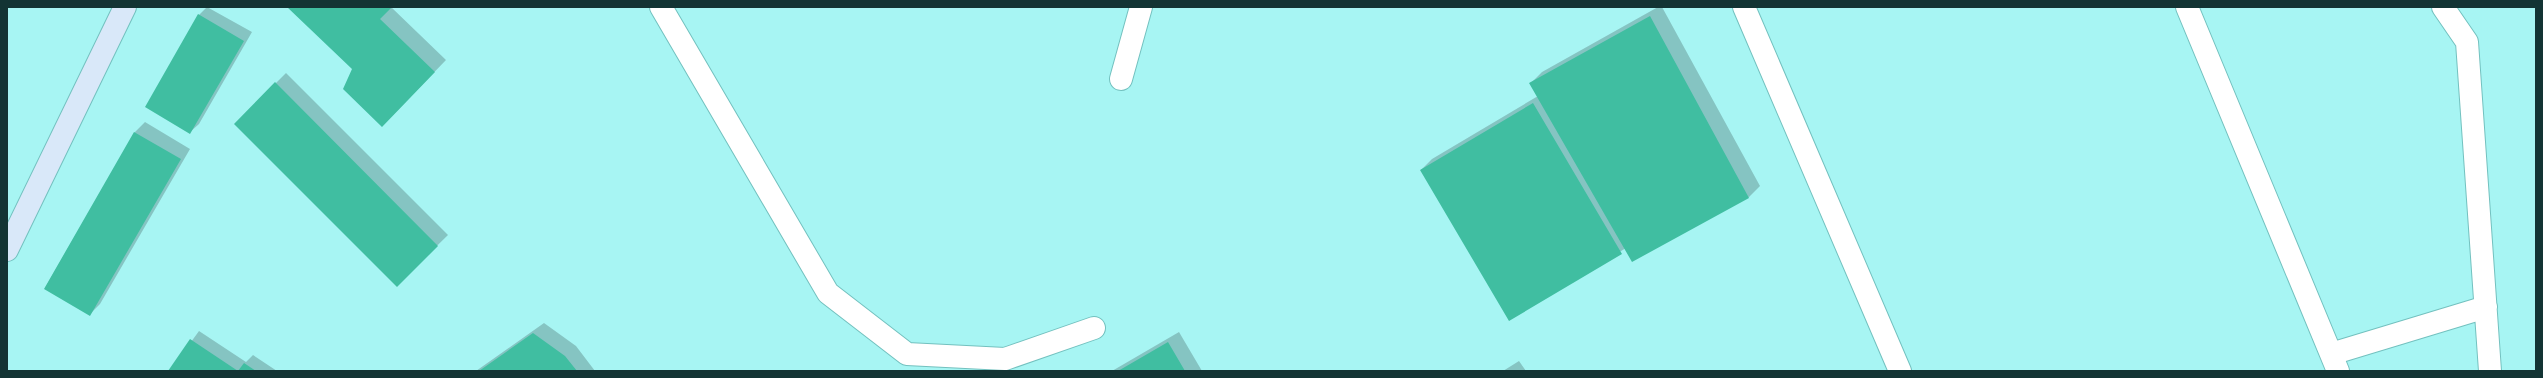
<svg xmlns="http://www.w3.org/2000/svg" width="2543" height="378" font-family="'Golos Text',sans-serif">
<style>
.shadow{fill:#0003}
.building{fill:#40bea1}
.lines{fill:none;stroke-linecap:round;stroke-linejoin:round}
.street-casing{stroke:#73c1bf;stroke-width:24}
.secondary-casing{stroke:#73c1bf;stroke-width:24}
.street{stroke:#fff;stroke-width:22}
.secondary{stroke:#d9e8f9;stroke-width:22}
</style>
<rect width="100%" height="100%" fill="#a7f5f3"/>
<!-- shadow -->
<path class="shadow" d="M 207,7 L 252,32 L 199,124 L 190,132 L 199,15 Z
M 288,7 L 391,7 L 446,60 L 393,115 L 354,69 Z
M 1658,7 L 1662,7 L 1760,186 L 1749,197 L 1633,260 L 1626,248 L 1509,319 L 1421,170 L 1432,159 L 1538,96 L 1531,83 L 1542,72 Z
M 286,73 L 448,235 L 397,285 L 235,124 Z
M 145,122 L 190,149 L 100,304 L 90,314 L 45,288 L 135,132 Z
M 544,323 L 576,346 L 595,371 L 476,371 Z
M 199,331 L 246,362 L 253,355 L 277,371 L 170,371 Z
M 1179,332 L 1202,371 L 1112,371 Z
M 1519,361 L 1526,371 L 1503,371 Z"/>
<!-- building -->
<path class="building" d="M 287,7 L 392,7 L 380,19 L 435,72 L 382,127 L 343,89 L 352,69 Z
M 198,14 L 244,41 L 190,134 L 145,107 Z
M 1650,16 L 1749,198 L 1632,262 L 1529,83 Z
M 275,82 L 438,246 L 397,287 L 234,124 Z
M 1533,103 L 1622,254 L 1509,321 L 1420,170 Z
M 134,132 L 181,159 L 90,316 L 44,289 Z
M 533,333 L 565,356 L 577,371 L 479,371 Z
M 190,339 L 238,371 L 244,363 L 256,371 L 168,371 Z
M 1168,342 L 1185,371 L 1118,371 Z"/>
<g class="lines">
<defs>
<path id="street" d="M 661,7 L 828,293 L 907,354 L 1005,359 L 1094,328
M 1744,7 L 1900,371
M 2187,7 L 2338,371
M 2443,7 L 2467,42 L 2490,371
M 1121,79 L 1141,7
M 2331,354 L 2486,307"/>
<path id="secondary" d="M 7,250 L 125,7"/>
</defs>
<!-- street casing -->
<use href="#street" class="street-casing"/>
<!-- secondary casing -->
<use href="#secondary" class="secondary-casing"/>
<!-- street -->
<use href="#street" class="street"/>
<!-- secondary -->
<use href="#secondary" class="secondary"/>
</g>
<!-- border -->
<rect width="2543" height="378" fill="none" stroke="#133434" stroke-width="16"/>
</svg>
